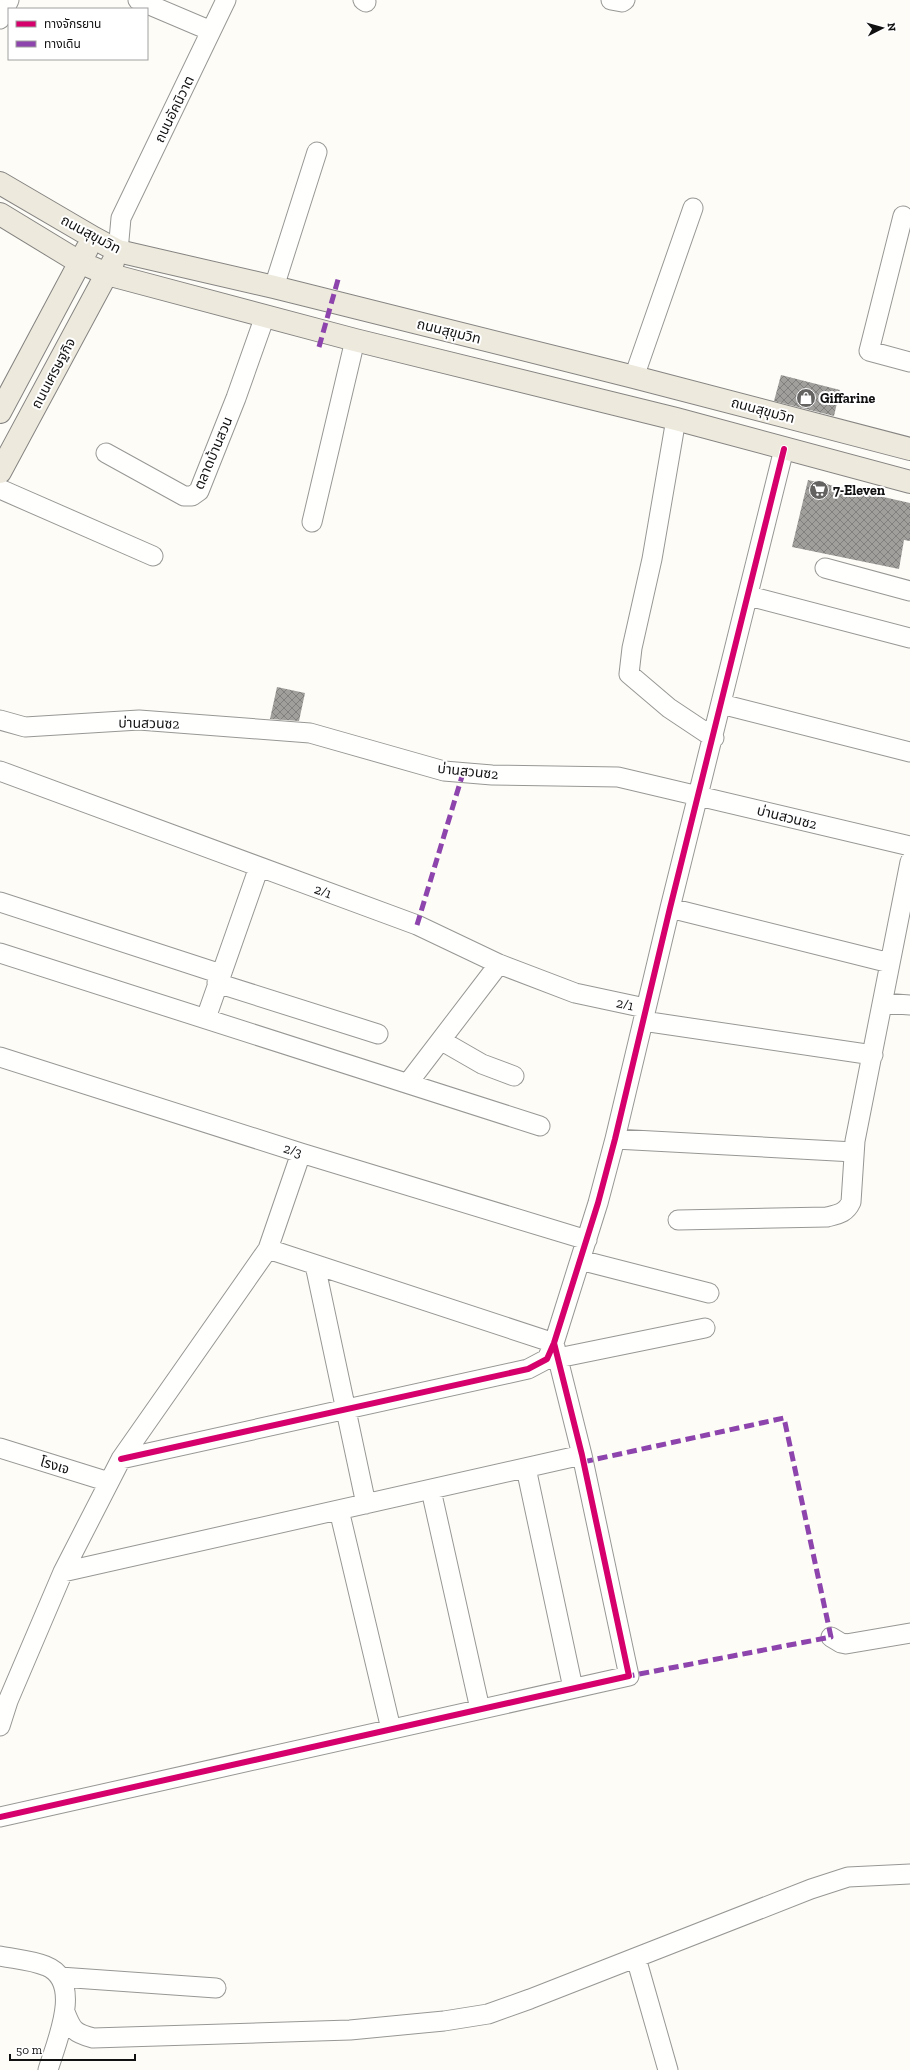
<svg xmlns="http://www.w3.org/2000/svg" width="910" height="2070" font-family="'Zilla Slab','Noto Sans Thai',serif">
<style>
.building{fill:url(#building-cross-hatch)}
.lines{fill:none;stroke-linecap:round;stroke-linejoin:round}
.minor-casing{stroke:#979795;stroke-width:21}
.major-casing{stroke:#858482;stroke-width:24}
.minor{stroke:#fffffe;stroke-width:19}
.major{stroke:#ede9dc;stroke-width:22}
.quiet{stroke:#8e44ad;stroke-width:5;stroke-dasharray:10 5;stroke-linecap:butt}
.cycleway-casing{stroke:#fff;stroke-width:8}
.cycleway{stroke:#d6006c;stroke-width:6}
.labels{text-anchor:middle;stroke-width:4;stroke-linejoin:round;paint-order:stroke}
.street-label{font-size:14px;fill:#111;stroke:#fff}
.poi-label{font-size:14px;font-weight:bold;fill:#111;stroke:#fff;text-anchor:start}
</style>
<defs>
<pattern id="building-cross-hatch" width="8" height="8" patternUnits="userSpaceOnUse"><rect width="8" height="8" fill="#a19f9c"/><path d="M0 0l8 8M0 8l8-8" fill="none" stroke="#82807e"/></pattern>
</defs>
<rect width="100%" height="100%" fill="#fdfcf7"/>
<!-- building -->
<path class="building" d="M 781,375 L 840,390 L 834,416 L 774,401 Z
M 808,480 L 910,503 L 910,541 L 904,540 L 899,569 L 792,547 Z
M 277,687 L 305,693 L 299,721 L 270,719 Z"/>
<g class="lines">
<defs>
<path id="minor" d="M 138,0 L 211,31
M 363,0 L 366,2
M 611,0 L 622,2 L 625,0
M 0,19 L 9,0
M 903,216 L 869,351 L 910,362
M 118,251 L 121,218 L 226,0
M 274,287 L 317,152
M 634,377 L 693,208
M 676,419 L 652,559 L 632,648 L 629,674 L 669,708 L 714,738
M 106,453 L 184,496 L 192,496 L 199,491 L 236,398 L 265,316
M 0,489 L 153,556
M 312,522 L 355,340
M 825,568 L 910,591
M 749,596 L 910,638
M 721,704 L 910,752
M 0,720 L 25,727 L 139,720 L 310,733 L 444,771 L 492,775 L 618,777 L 910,846
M 0,771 L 417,925 L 499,964 L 575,993 L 645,1008
M 0,902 L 221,974
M 670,908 L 890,963
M 0,953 L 540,1126
M 217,983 L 378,1034
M 883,1003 L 910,1005
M 206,1018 L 259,867
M 643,1021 L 873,1055
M 442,1041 L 482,1064 L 514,1076
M 0,1057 L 301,1153 L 587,1240
M 408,1083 L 499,964
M 615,1139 L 854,1152
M 678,1220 L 827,1217 C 839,1214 846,1213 851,1202 L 855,1141 L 910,862
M 268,1249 L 554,1343
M 580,1260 L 709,1293
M 315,1265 L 366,1504
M 558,1358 L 705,1328
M 0,1448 L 109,1482
M 121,1459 L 528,1369 L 547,1359 L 554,1343 L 598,1203 L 615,1139 L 670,908 L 784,449
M 526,1468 L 573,1688
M 431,1490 L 480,1709
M 339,1510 L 391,1729
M 63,1572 L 582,1455
M 831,1637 L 841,1643 L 846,1644 L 910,1633
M 0,1726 L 8,1701 L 63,1572 L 121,1459 L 268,1249 L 301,1153
M 0,1817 L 629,1676 L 582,1455 L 554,1343
M 0,1956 C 15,1959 32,1960 46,1966 C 84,1981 56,2043 48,2070
M 636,1958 L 668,2070
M 60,1977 L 216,1988
M 65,2012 C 72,2030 74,2033 93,2038 L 350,2030 L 444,2021 L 488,2014 L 530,1999 L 811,1889 L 848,1877 L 910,1874"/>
<path id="major" d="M 0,183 L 94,238 L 118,251 L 274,287 L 634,377 L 910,449
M 0,214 L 79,262 L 107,274 L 355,340 L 676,419 L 910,482
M 0,412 L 87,249
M 0,472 L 113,262"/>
</defs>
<!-- minor casing -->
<use href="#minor" class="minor-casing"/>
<!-- major casing -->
<use href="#major" class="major-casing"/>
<!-- minor -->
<use href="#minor" class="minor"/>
<!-- major -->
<use href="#major" class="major"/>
<!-- quiet -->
<path class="quiet" d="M 319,347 L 339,276
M 417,925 L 463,773
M 583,1462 L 784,1418 L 831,1637 L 629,1676"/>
<defs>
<path id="cycleway" d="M 121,1459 L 528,1369 L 547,1359 L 554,1343 L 598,1203 L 615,1139 L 670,908 L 784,449
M 0,1817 L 629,1676 L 582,1455 L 554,1343"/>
</defs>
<!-- cycleway casing -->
<use href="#cycleway" class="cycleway-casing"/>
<!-- cycleway -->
<use href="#cycleway" class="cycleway"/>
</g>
<!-- icons -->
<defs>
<symbol id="shop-disc" viewBox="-11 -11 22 22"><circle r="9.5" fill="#646362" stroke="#fff"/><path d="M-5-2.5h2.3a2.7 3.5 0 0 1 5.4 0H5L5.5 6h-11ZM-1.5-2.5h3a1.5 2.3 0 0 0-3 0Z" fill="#fff"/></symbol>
<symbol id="supermarket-disc" viewBox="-11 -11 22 22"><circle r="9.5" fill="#646362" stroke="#fff"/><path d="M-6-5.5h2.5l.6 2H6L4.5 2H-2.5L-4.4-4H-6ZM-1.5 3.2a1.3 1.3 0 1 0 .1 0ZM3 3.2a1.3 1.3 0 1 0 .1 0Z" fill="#fff"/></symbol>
</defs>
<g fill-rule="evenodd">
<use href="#shop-disc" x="795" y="387" width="22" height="22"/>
<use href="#supermarket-disc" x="808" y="479" width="22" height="22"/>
</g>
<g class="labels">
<!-- street labels -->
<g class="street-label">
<text transform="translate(174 109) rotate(-64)" y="5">ถนนอัคนิวาต</text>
<text transform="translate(91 234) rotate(28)" y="5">ถนนสุขุมวิท</text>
<text transform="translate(449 331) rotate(14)" y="5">ถนนสุขุมวิท</text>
<text transform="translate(53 373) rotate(-62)" y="5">ถนนเศรษฐกิจ</text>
<text transform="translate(763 410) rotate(15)" y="5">ถนนสุขุมวิท</text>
<text transform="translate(213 453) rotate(-67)" y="5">ตลาดบ้านสวน</text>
<text transform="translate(149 723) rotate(1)" y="5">บ่านสวนซ2</text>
<text transform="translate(468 771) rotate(6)" y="5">บ่านสวนซ2</text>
<text transform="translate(787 817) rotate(14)" y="5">บ่านสวนซ2</text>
<text transform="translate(323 891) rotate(20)" y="5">2/1</text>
<text transform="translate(625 1004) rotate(12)" y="5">2/1</text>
<text transform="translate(293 1150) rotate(18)" y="5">2/3</text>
<text transform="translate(55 1465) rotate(17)" y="5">โรงเจ</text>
</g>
<!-- poi labels -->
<g class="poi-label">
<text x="820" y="403">Giffarine</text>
<text x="833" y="495">7-Eleven</text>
</g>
</g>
<!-- legend -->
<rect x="8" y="8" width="140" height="52" fill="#ffffff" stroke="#a0a0a0"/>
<rect x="16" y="21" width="20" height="6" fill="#d6006c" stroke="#a0a0a0"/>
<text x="44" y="28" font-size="12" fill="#111111">ทางจักรยาน</text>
<rect x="16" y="41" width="20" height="6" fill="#8e44ad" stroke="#a0a0a0"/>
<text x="44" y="48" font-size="12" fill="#111111">ทางเดิน</text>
<!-- north arrow -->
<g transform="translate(882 28) rotate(84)" stroke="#ffffff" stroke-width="3" paint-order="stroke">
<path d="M0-3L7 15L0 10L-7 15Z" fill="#111111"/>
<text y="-6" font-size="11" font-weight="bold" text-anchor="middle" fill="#111111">N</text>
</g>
<!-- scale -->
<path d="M10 2054v6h125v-6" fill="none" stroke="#111111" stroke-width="2"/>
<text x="16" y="2054" font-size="12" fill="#111111" stroke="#ffffff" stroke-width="3" paint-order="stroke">50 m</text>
</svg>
